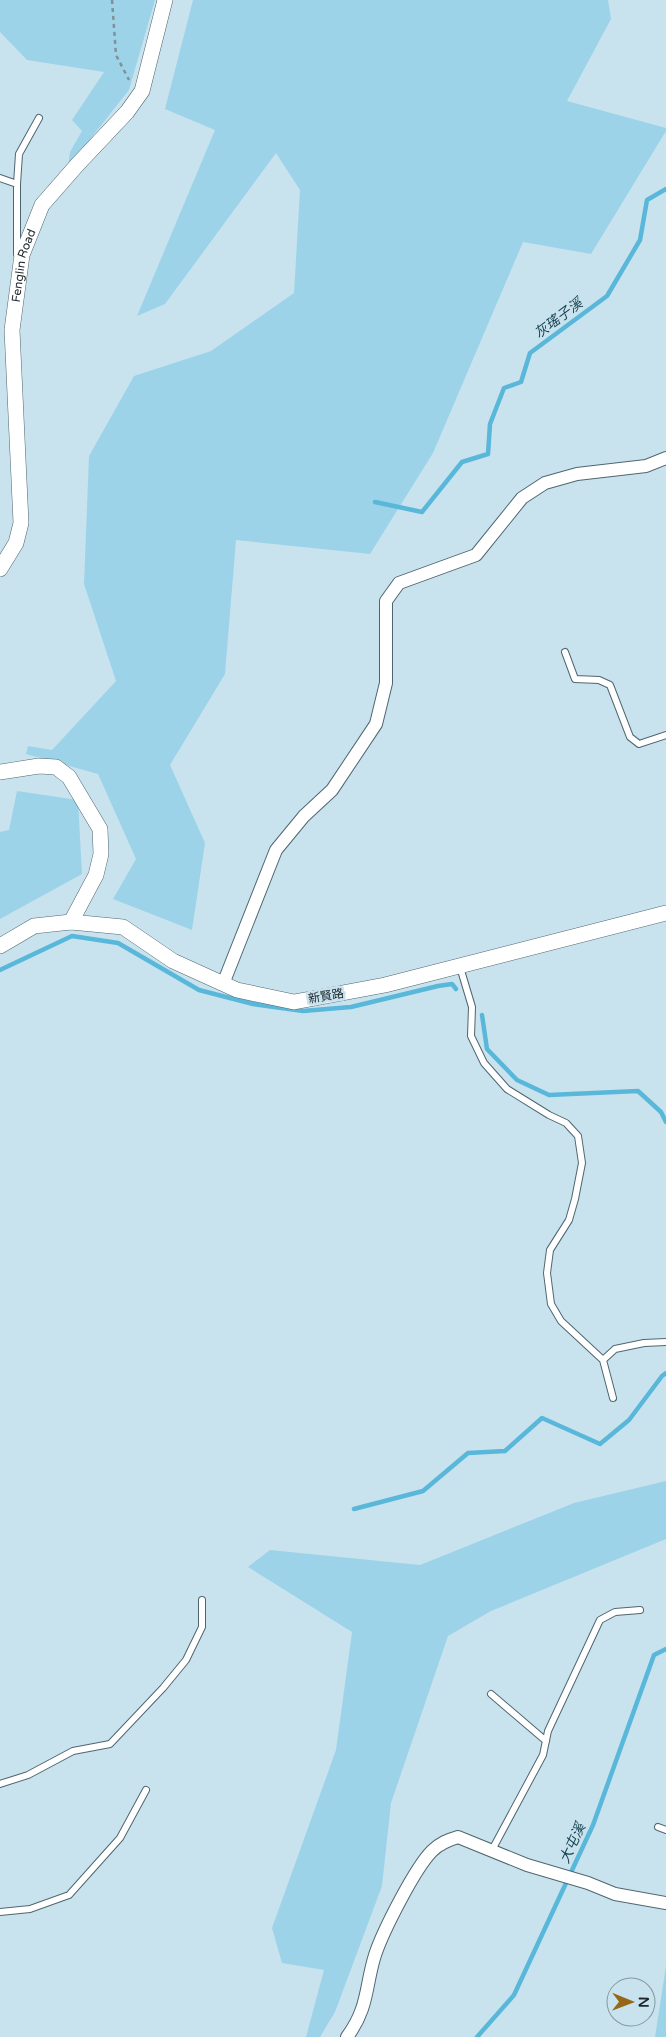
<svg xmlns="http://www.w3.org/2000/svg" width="666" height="2037" font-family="'Varela Round','Noto Sans TC',sans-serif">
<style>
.green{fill:#9cd3e9}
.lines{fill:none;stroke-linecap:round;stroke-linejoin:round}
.stream{stroke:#59b7da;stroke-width:4.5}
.service-casing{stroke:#4f6670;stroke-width:8}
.minor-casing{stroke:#4f6670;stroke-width:14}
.tertiary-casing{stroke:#4f6670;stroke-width:16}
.path{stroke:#7f929a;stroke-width:2.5;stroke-dasharray:4 4;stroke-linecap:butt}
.service{stroke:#fff;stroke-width:6}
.minor{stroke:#fff;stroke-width:12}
.tertiary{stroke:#fff;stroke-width:15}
.labels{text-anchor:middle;stroke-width:5;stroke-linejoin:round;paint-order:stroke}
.street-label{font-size:12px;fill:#1d272b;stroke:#c9e3ee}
.water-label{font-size:14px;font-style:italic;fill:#184251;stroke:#c9e3ee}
</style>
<rect width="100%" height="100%" fill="#c9e3ee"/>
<!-- green -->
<path class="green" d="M 0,0 L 155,0 L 129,90 L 68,167 L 70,152 L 82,131 L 72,120 L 104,72 L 27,60 L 0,32 Z
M 193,0 L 608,0 L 611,19 L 567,101 L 666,128 L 666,131 L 591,254 L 523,242 L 433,453 L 370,554 L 236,540 L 225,674 L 170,765 L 205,843 L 192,930 L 113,899 L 136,859 L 98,774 L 26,754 L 28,746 L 52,750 L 116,681 L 84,584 L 89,456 L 134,376 L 211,351 L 294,293 L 300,190 L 276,153 L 165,304 L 137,316 L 215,130 L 165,109 Z
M 17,791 L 78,800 L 82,874 L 0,919 L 0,832 L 9,830 Z
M 666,1481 L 666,1539 L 491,1611 L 448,1636 L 391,1803 L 382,1886 L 335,2012 L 320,2037 L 306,2037 L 324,1970 L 282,1963 L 272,1928 L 336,1750 L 352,1632 L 248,1567 L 270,1550 L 420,1565 L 574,1503 Z
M 666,1966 L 666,2037 L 655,2037 Z"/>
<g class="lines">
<!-- stream -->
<path class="stream" d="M 375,502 L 422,512 L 462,462 L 488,454 L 490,424 L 504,388 L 521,382 L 530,353 L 607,296 L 640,240 L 647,200 L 666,189
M 0,970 L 72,936 L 118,943 L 199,990 L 253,1004 L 303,1011 L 351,1007 L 438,986 L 452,984 L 456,989
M 482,1015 L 487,1049 L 517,1080 L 549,1095 L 638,1091 L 661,1112 L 666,1122
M 354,1509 L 423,1491 L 468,1453 L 505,1451 L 542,1418 L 600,1444 L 629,1420 L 662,1376 L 666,1373
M 477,2037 L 514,1995 L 593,1825 L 654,1655 L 666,1649"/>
<defs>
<path id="service" d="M 0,178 L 17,184
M 17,254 L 17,184 L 19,154 L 39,118
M 565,652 L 575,679 L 599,680 L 610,685 L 630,737 L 639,744 L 666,735
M 460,967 L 472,1007 L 471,1036 L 484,1063 L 507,1089 L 549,1115 L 566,1123 L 578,1136 L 582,1163 L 575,1199 L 569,1220 L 550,1250 L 547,1273 L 551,1304 L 561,1321 L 603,1360 L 613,1398
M 603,1360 L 615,1349 L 644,1343 L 666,1342
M 491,1694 L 546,1741
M 0,1784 L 28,1775 L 73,1751 L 110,1744 L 163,1688 L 186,1660 L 202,1627 L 202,1600
M 658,1827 L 666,1830
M 492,1850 L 543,1755 L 548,1731 L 600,1620 L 615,1612 L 640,1610
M 0,1912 L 30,1909 L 69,1895 L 120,1838 L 146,1790"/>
<path id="minor" d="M 223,984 L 276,850 L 304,816 L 332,790 L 376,724 L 386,683 L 386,601 L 399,583 L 476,555 L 522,498 L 545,483 L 577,474 L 646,466 L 666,458
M 347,2037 C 369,2007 365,1987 375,1955 C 383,1931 415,1868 432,1851 C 440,1843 448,1840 458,1837 L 527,1865 L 588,1883 L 615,1894 L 666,1903"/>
<g id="tertiary">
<path id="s1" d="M 0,569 L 16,543 L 21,523 L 12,330 L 22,255 L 42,205 L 77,165 L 127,112 L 142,91 L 165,0"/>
<path d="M 0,772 L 39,766 L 56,767 L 69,777 L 100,829 L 101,854 L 96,875 L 71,922"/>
<path d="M 0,946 L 34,926 L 71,922 L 123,927 L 173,961 L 237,990 L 294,1002 L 385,985 L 666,913"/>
</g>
</defs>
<!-- service casing -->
<use href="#service" class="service-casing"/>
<!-- minor casing -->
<use href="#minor" class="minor-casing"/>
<!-- tertiary casing -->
<use href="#tertiary" class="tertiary-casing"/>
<!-- path -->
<path class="path" d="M 112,0 L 116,55 L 129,80"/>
<!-- service -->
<use href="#service" class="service"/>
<!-- minor -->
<use href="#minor" class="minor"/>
<!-- tertiary -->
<use href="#tertiary" class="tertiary"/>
</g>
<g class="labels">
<!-- street labels -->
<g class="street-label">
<text dy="4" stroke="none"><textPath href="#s1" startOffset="310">Fenglin Road</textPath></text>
<text transform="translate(326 996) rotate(-10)" y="4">新賢路</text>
</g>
<!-- water labels -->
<g class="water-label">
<text transform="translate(558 318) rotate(-37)" y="5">灰瑤子溪</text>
<text transform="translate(572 1843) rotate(-65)" y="5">大屯溪</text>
</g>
</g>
<!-- north arrow -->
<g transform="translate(631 2002) rotate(91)"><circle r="24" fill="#c9e3ee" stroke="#8498a0"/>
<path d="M0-4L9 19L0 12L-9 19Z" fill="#966717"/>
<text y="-8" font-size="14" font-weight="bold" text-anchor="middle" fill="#1d272b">N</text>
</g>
</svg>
